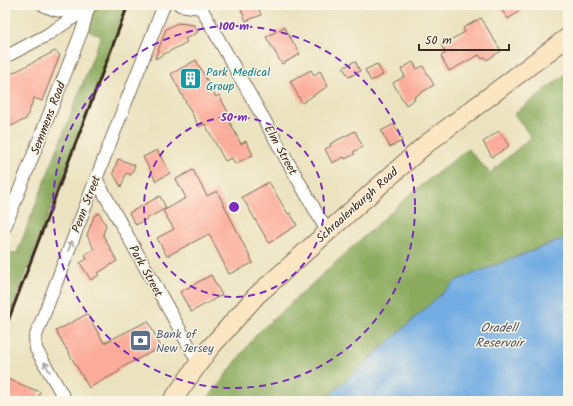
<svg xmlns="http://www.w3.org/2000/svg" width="573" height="406" font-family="Kalam,sans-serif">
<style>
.forest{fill:#8bab5e;stroke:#636a3e}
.water{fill:#73ade3;stroke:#576c80}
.building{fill:#fbab9a}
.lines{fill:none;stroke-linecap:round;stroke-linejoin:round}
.minor-casing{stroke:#796b57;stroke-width:14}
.secondary-casing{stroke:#796b57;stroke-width:20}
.minor{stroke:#fff;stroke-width:12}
.secondary{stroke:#fbe6c4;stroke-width:18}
.rail{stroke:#3b2a1e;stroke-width:3}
.oneway{stroke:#a79f9a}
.ring{fill:none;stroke:#7b2cbf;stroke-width:2;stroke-dasharray:7 5}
.labels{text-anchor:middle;stroke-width:3;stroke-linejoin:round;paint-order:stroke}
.culture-label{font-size:12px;fill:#0d838f;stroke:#fcf5e5;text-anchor:start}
.street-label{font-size:12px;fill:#3b2a1e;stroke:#fcf5e5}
.service-label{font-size:12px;fill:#4e5e75;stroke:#fcf5e5;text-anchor:start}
.water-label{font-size:13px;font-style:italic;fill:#4f5863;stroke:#fcf5e5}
.centre{fill:#7b2cbf;stroke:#fcf5e5;stroke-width:2}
.ring-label{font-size:12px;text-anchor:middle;font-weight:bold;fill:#7b2cbf;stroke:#fcf5e5;stroke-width:3;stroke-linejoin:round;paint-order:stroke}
</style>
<rect width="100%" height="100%" fill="#fcf5e5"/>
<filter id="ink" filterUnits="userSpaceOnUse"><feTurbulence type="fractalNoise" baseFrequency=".025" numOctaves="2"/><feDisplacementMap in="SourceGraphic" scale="8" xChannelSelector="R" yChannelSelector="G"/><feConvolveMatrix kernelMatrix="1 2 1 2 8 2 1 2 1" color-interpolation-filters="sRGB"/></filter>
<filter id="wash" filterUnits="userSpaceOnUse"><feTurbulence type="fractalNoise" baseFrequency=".012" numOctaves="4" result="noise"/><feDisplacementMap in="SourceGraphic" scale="16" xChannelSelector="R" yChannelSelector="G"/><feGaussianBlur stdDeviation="0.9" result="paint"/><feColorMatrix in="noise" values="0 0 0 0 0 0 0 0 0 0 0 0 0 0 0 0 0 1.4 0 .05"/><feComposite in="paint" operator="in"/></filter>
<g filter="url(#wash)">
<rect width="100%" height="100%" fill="#ebe3c0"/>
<!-- forest -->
<path class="forest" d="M 93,5 L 128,5 L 5,329 L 5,252 L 17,253 L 101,36 L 83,28 Z
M 568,72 L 568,237 L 457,280 L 323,401 L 206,401 L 257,334 L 413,192 L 468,149 L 490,173 L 531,137 L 514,114 Z"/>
<!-- water -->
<path class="water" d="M 568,237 L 568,401 L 323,401 L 457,280 Z"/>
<g id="blocks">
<!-- building -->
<path class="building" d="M 239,5 L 257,5 L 261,15 L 246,21 Z
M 498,5 L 529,5 L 508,19 Z
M 481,18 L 501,51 L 487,60 L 485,57 L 482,59 L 479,55 L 449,71 L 441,56 L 446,53 L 441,45 L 465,32 L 463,28 Z
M 178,23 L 194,25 L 198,32 L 185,39 L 187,42 L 155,59 L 166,29 Z
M 284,27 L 300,54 L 282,64 L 266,37 Z
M 55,51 L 60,55 L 42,101 L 34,98 L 26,119 L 5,129 L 5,77 Z
M 196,60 L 216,97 L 219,95 L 228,112 L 225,113 L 241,144 L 246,141 L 253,155 L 235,164 L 232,158 L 225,161 L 205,124 L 199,127 L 171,74 Z
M 355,61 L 360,71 L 349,77 L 343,68 Z
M 413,62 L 417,69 L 423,66 L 434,85 L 414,97 L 415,99 L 406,105 L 393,83 L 405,76 L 401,69 Z
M 377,64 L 383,75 L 371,81 L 365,70 Z
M 311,70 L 314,75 L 320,71 L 328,86 L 302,103 L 290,81 Z
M 394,124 L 402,141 L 390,147 L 381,131 Z
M 355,131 L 363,147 L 353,152 L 355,154 L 345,159 L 344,157 L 332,163 L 325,149 L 331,146 L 330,144 Z
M 499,131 L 509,146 L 492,157 L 483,142 Z
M 157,150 L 170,173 L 156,181 L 143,157 Z
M 118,159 L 135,165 L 131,175 L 126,173 L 121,187 L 113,173 Z
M 193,170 L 207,196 L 217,191 L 253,263 L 229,274 L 209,234 L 167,256 L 157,238 L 174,229 L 163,211 L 186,198 L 176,179 Z
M 269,182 L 288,214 L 290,213 L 297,225 L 269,243 L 242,197 Z
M 160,196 L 166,208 L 136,225 L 129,213 Z
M 99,213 L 106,225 L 103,235 L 117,261 L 98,273 L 99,275 L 91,280 L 80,263 L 87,259 L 85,254 L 94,249 L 87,235 L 94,216 Z
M 211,275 L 222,295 L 191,312 L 180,292 Z
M 87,314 L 104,343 L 148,321 L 161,347 L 119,369 L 120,371 L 89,388 L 56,331 Z
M 5,378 L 40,392 L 37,401 L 5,400 Z"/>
</g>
</g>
<g filter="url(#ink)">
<use href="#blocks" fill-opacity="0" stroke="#796b57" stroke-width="1"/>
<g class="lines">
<defs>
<path id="minor" d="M 43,5 C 56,12 70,13 84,9
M 180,5 L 201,8
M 201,8 L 327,231
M 5,57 L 47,35 L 91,6
M 96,179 L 198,362
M 5,227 L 83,28 L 88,8
M 66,401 L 36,349 L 35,338 L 96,179 L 164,5"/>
<path id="secondary" d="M 172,401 L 209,349 L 256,296 L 425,145 L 568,37"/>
</defs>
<!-- minor casing -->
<use href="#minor" class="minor-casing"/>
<!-- secondary casing -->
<use href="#secondary" class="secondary-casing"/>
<!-- minor -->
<use href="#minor" class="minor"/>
<!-- secondary -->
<use href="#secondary" class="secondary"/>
<!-- rail -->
<path class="rail" d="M 5,329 L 128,5"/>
</g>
<!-- one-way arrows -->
<defs><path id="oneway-shaft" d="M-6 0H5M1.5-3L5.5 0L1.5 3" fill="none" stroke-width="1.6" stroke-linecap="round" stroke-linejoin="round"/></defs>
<g class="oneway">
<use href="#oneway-shaft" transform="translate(70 246) rotate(-69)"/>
<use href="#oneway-shaft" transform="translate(47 367) rotate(-119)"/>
</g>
</g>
<!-- distance rings -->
<g class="ring">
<circle cx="234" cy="207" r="90"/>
<circle cx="234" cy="207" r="181"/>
</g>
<!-- icons -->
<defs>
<symbol id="building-square" viewBox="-11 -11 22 22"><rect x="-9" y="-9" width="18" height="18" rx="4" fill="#0f9aa8" stroke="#fcf5e5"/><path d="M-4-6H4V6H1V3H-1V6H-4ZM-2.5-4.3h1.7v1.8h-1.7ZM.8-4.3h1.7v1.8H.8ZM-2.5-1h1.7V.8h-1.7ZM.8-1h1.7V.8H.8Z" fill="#fff"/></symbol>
<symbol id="bank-square" viewBox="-11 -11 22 22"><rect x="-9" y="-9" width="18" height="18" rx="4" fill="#5c6f8a" stroke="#fcf5e5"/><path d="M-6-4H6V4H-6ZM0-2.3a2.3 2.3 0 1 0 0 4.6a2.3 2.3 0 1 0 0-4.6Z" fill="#fff"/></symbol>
</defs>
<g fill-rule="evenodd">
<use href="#building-square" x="178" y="66" width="25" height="25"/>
<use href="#bank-square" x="128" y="328" width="25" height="25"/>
</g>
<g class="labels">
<!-- culture labels -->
<g class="culture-label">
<text x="206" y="76">Park Medical<tspan x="206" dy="14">Group</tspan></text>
</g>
<!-- street labels -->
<g class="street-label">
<text transform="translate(48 118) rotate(-69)" y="4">Semmens Road</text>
<text transform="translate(281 150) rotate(61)" y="4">Elm Street</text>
<text transform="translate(86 204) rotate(-69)" y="4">Penn Street</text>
<text transform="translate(357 205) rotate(-42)" y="4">Schraalenburgh Road</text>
<text transform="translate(146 271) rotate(61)" y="4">Park Street</text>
</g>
<!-- service labels -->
<g class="service-label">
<text x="156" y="338">Bank of<tspan x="156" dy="14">New Jersey</tspan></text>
</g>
<!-- water labels -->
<g class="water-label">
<text x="499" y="332">Oradell<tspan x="499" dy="15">Reservoir</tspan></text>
</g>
</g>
<circle cx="234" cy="207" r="6" class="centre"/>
<g class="ring-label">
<text x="234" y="30">100 m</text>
<text x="234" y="121">50 m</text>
</g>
<!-- margin -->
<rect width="573" height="406" fill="none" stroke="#fcf5e5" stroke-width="20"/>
<!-- scale -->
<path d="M419 44v6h90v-6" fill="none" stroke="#3b2a1e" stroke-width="2"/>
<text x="425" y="44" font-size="12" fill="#3b2a1e" stroke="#fcf5e5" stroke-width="3" paint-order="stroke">50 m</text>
</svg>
